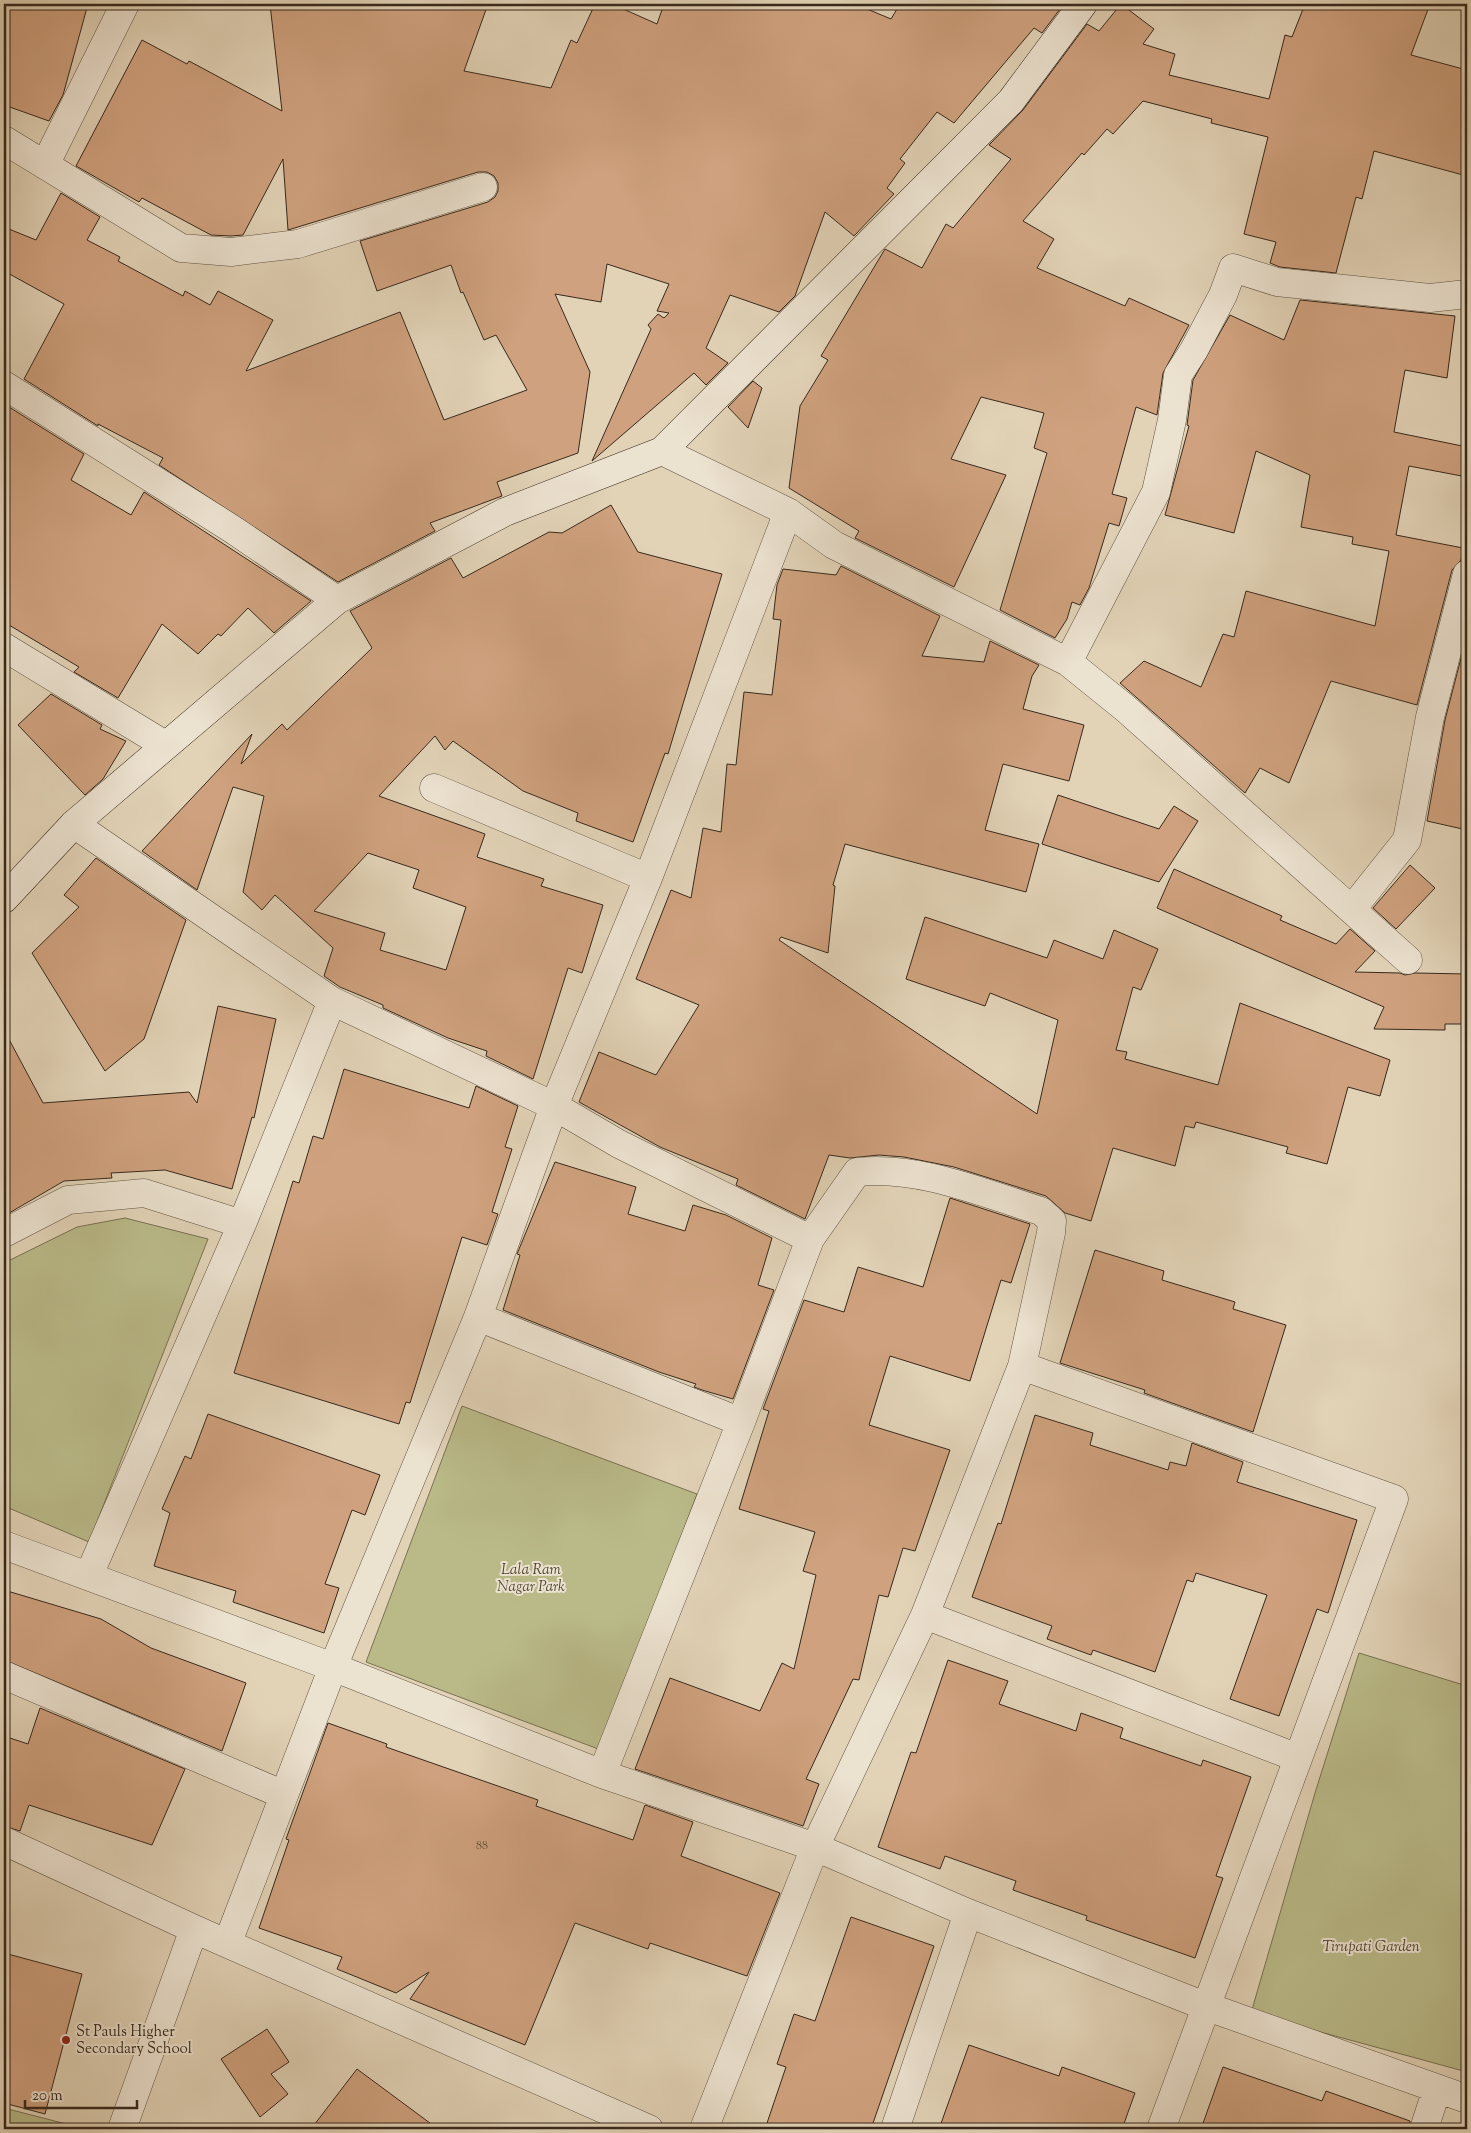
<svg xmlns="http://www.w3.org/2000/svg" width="1471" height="2133" font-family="'Sorts Mill Goudy',serif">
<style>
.green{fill:#baba89;stroke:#787252}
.building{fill:#cfa17e;stroke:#37291c;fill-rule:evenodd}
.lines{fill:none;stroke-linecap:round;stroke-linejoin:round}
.street-casing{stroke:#625443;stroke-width:29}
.secondary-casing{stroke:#37291c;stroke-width:29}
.street{stroke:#ece2d0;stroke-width:28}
.secondary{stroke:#ece2d0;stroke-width:28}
.poi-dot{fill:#8f2418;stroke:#ece2d0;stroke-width:2}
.labels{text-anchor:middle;stroke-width:4;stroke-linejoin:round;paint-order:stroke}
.number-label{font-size:12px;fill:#5d4734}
.park-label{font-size:15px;font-style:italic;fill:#514632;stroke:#ece2d0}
.poi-label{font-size:15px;fill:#37291c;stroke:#ece2d0;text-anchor:start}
</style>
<rect width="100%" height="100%" fill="#e2d3b7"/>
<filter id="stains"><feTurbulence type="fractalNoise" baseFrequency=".004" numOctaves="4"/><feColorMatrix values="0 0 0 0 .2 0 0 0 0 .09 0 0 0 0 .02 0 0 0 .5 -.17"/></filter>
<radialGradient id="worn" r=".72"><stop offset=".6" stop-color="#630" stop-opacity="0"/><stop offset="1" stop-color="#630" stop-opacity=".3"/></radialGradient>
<!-- green -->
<path class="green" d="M 125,1218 L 208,1239 L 89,1542 L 4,1506 L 4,1263 L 77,1227 Z
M 462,1406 L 697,1494 L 601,1750 L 366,1662 Z
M 1359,1653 L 1467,1686 L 1467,2072 L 1251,2013 L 1315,1793 Z
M 4,2108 L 86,2129 L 4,2129 Z"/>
<!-- building -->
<path class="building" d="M 4,4 L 88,4 L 63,95 L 49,121 L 4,105 Z
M 270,4 L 488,4 L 464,71 L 551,88 L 571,40 L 577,43 L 595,4 L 612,4 L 657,24 L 664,4 L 855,4 L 891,19 L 900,4 L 1055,4 L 1053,5 L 1060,9 L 1042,33 L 1034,28 L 954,123 L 937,112 L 900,159 L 905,163 L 887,188 L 894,194 L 854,236 L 825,212 L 795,296 L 779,312 L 730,295 L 706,348 L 728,363 L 706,385 L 694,373 L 592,461 L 651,329 L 648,325 L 658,314 L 664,318 L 669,313 L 657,311 L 669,284 L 607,264 L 601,302 L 555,294 L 590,372 L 578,453 L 497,482 L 502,496 L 430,523 L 435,531 L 338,582 L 159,465 L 163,458 L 98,424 L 98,426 L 24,379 L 64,304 L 4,271 L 4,227 L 36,240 L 61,193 L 100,217 L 87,240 L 120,257 L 118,261 L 183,296 L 185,291 L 210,305 L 218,291 L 273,320 L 246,371 L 400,312 L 444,420 L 527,390 L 496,335 L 484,340 L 463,292 L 461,293 L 451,265 L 377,291 L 360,241 L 488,202 L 495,197 L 498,191 L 498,183 L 494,176 L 487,172 L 478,172 L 288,230 L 283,159 L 243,235 L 231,236 L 211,235 L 142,198 L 139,202 L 76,166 L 142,40 L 187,64 L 189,61 L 282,111 Z
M 1121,4 L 1154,29 L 1143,44 L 1175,54 L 1169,75 L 1269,99 L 1285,35 L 1292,37 L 1305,4 L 1430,4 L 1411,55 L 1467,70 L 1467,176 L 1374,151 L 1362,199 L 1356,197 L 1336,273 L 1280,267 L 1270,263 L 1276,242 L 1244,234 L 1268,137 L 1211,123 L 1212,119 L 1143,101 L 1113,134 L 1107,129 L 1084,155 L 1082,153 L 1023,221 L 1054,239 L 1037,268 L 1125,306 L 1129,298 L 1189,325 L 1163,373 L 1157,415 L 1136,407 L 1112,494 L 1127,498 L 1119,526 L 1109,523 L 1089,588 L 1080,605 L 1072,602 L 1067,619 L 1055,638 L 1000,610 L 1047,453 L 1034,448 L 1044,413 L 981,397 L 951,459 L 1006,475 L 954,587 L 855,538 L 859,531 L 789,488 L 800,406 L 828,360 L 821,356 L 885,249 L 922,268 L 946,224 L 953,228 L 1011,159 L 989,145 L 1023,110 L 1087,24 L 1099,31 Z
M 1300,300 L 1455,316 L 1447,378 L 1405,370 L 1394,432 L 1467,447 L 1467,477 L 1409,466 L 1396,535 L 1463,548 L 1461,560 L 1452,570 L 1417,705 L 1331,681 L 1289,783 L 1260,768 L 1245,793 L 1120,683 L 1144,661 L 1201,687 L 1223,634 L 1234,637 L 1246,591 L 1375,626 L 1389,551 L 1352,544 L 1353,537 L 1301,527 L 1310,475 L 1256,451 L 1234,533 L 1165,515 L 1189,426 L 1187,425 L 1193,380 L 1230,315 L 1284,340 Z
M 753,381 L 762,388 L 748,428 L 728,407 Z
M 9,407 L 84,454 L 71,480 L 131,515 L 144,492 L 311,601 L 274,633 L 248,608 L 221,636 L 218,634 L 198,654 L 162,624 L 118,698 L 74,672 L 79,667 L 4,622 L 4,416 Z
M 611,505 L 638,552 L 722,574 L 668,754 L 665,753 L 633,842 L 576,821 L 578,813 L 523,791 L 453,741 L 445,750 L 435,736 L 379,796 L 485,834 L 477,857 L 544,879 L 541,886 L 603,905 L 582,973 L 568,968 L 533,1079 L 486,1056 L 487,1051 L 448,1038 L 383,1008 L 383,1005 L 340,987 L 324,976 L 333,948 L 275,895 L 262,910 L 243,892 L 264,796 L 233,787 L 197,890 L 142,851 L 252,734 L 241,764 L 282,724 L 287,730 L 372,648 L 350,611 L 451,558 L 463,578 L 549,532 L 562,533 ZM 368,853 L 419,870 L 413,888 L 466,907 L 446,970 L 380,950 L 385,933 L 314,911 Z
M 841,566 L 940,616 L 922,656 L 984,662 L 990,641 L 1039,665 L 1032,676 L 1023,709 L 1084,725 L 1069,781 L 1003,764 L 985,830 L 1039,844 L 1026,892 L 845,844 L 833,885 L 835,886 L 828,953 L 781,937 L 779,940 L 1037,1114 L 1058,1020 L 990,993 L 985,1006 L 906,979 L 925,917 L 1047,958 L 1054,940 L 1103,959 L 1114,930 L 1158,949 L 1141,990 L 1133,987 L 1116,1050 L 1127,1052 L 1125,1059 L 1218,1085 L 1240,1003 L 1390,1060 L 1380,1096 L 1348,1087 L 1327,1164 L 1286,1153 L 1288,1147 L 1196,1122 L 1194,1128 L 1185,1126 L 1175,1166 L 1113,1148 L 1091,1221 L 1065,1213 L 1046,1196 L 954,1167 L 904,1157 L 879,1155 L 850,1158 L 829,1155 L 805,1219 L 736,1185 L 738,1179 L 660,1147 L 579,1102 L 599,1052 L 656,1075 L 699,1005 L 636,979 L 671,890 L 691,898 L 703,828 L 721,832 L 727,764 L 736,765 L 744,692 L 772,695 L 781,620 L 773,619 L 777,585 L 783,569 L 836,575 Z
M 1467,635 L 1467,830 L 1427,821 L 1445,720 Z
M 51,694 L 102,725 L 100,729 L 126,741 L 103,779 L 85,795 L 18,725 Z
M 1058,795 L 1159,829 L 1174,806 L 1198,821 L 1159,882 L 1042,844 Z
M 96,858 L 186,920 L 144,1039 L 105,1071 L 32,953 L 79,907 L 64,895 Z
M 1410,865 L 1435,888 L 1396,929 L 1373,908 Z
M 1174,869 L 1282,916 L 1280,920 L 1336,944 L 1350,929 L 1375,951 L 1355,972 L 1400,973 L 1405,975 L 1415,973 L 1467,974 L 1467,1024 L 1445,1024 L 1445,1030 L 1374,1029 L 1384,1007 L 1157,908 Z
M 218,1006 L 276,1019 L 254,1118 L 252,1117 L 232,1189 L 165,1170 L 111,1173 L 112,1178 L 64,1181 L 4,1216 L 4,1030 L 43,1103 L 189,1092 L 197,1103 Z
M 344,1069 L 469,1108 L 476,1086 L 518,1106 L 505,1147 L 512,1149 L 492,1212 L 498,1214 L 487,1245 L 462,1237 L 410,1403 L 406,1402 L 399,1424 L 234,1373 L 293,1181 L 299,1183 L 313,1136 L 323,1139 Z
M 555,1162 L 636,1187 L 628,1214 L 685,1231 L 693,1205 L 726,1215 L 772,1238 L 758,1285 L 774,1290 L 733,1399 L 702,1390 L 694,1387 L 696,1384 L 659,1372 L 503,1310 L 520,1255 L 517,1254 Z
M 950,1198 L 1030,1224 L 1011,1283 L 1001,1280 L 970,1381 L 890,1356 L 869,1425 L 950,1450 L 915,1551 L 903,1548 L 888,1597 L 879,1595 L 859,1680 L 853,1679 L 806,1779 L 819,1784 L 803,1826 L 635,1769 L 670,1678 L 760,1711 L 782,1663 L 794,1669 L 816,1575 L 803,1571 L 815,1532 L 739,1509 L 769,1411 L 763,1409 L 804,1300 L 844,1312 L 858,1267 L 923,1287 Z
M 1095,1250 L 1164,1271 L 1162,1280 L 1235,1302 L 1233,1309 L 1286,1325 L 1253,1432 L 1144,1393 L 1145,1390 L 1060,1363 Z
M 208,1414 L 380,1475 L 365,1515 L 352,1510 L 325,1584 L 339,1588 L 324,1633 L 233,1602 L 236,1591 L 154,1566 L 170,1513 L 162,1509 L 185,1456 L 191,1459 Z
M 1035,1415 L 1093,1433 L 1090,1445 L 1168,1470 L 1170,1462 L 1186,1466 L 1192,1443 L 1243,1462 L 1237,1482 L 1357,1520 L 1328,1613 L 1317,1609 L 1279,1716 L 1230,1699 L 1267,1595 L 1196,1573 L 1193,1582 L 1187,1580 L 1155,1672 L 1093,1650 L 1091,1655 L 1047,1639 L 1052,1626 L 972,1597 L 998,1523 L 1001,1524 Z
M 4,1590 L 101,1619 L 151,1648 L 246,1683 L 222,1751 L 4,1660 Z
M 948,1660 L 1008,1681 L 999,1704 L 1076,1731 L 1081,1713 L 1123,1728 L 1120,1738 L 1201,1766 L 1203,1760 L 1251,1777 L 1216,1876 L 1223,1878 L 1195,1958 L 1086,1920 L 1087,1916 L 1013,1890 L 1016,1881 L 945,1856 L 940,1869 L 878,1847 L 911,1752 L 916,1753 Z
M 40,1708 L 185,1769 L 152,1845 L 29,1805 L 20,1831 L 4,1826 L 4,1736 L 28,1744 Z
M 328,1723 L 387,1744 L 386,1747 L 538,1800 L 536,1806 L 633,1840 L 645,1805 L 693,1822 L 681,1856 L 780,1893 L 747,1976 L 650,1943 L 648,1949 L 575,1923 L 525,2045 L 410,1999 L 429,1972 L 396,1993 L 337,1969 L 342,1957 L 259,1928 L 289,1840 L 286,1839 Z
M 851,1917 L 934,1946 L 871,2129 L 765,2129 L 786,2067 L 777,2064 L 794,2014 L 815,2021 Z
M 4,1953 L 82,1974 L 45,2114 L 4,2103 Z
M 267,2029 L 289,2062 L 271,2074 L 288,2094 L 260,2117 L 221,2059 Z
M 969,2045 L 1059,2076 L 1062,2067 L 1135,2093 L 1122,2129 L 939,2129 Z
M 1223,2067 L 1322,2101 L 1326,2091 L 1410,2121 L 1409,2129 L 1201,2129 Z
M 357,2069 L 438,2129 L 311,2129 Z"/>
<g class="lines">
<defs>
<path id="street" d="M 4,140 L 181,248 L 231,252 L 298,244 L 483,187
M 45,165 L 125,4
M 4,385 L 232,529 L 337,600
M 662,451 L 788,512 L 834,545 L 1068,662 L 1125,708 L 1408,960
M 4,647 L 165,745
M 1068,662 L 1156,492 L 1172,420 L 1178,375 L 1194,350 L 1223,295 L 1233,268 L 1277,282 L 1430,298 L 1467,294
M 434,788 L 648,878
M 74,824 L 332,1001 L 554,1106 L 619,1144 L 810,1239
M 1352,909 L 1407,840 L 1430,717 L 1467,574
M 4,1233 L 68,1200 L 144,1193 L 242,1224
M 478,1317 L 741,1422
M 1022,1366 L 1394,1499 L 1161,2129
M 4,1545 L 333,1667 L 602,1774 L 815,1847 L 968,1913 L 1205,2006 L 1467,2099
M 89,1575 L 242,1224 L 332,1001
M 925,1615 L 1298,1758
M 4,1675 L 284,1795
M 602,1774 L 741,1422 L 810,1239 L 857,1172 C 918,1165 983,1193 1041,1211 L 1052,1221 L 1051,1233 L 1022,1366 L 925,1615 L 815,1847 L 704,2129
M 4,1841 L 194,1929 L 649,2129
M 228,1942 L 333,1667 L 478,1317 L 554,1106 L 648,878 L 788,512
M 122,2129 L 194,1929
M 895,2129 L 968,1913
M 1424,2129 L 1437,2089"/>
<path id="secondary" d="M 4,899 L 74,824 L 337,600 L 505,512 L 662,451 L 1011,101 L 1083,4"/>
</defs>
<!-- street casing -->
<use href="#street" class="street-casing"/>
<!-- secondary casing -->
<use href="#secondary" class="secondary-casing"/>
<!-- street -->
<use href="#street" class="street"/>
<!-- secondary -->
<use href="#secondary" class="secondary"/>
</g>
<!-- markers -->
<circle class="poi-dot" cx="66" cy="2040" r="5"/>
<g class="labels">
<!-- number labels -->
<g class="number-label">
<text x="482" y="1849">88</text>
</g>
<!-- park labels -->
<g class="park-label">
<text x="531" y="1574">Lala Ram<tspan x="531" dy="17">Nagar Park</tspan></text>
<text x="1371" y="1951">Tirupati Garden</text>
</g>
<!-- poi labels -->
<g class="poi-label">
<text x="76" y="2036">St Pauls Higher<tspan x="76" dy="17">Secondary School</tspan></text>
</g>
</g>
<!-- margin -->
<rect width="1471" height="2133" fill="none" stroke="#e2d3b7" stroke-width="20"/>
<rect x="5" y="5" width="1461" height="2123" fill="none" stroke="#37291c" stroke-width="2.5"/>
<rect x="10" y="10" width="1451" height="2113" fill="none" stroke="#37291c"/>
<!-- scale -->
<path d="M25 2100v8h112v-8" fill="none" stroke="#37291c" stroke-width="2.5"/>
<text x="32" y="2100" font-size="15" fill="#37291c" stroke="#ece2d0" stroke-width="4" paint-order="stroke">20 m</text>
<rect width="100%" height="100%" filter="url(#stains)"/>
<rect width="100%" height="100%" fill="url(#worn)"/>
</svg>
